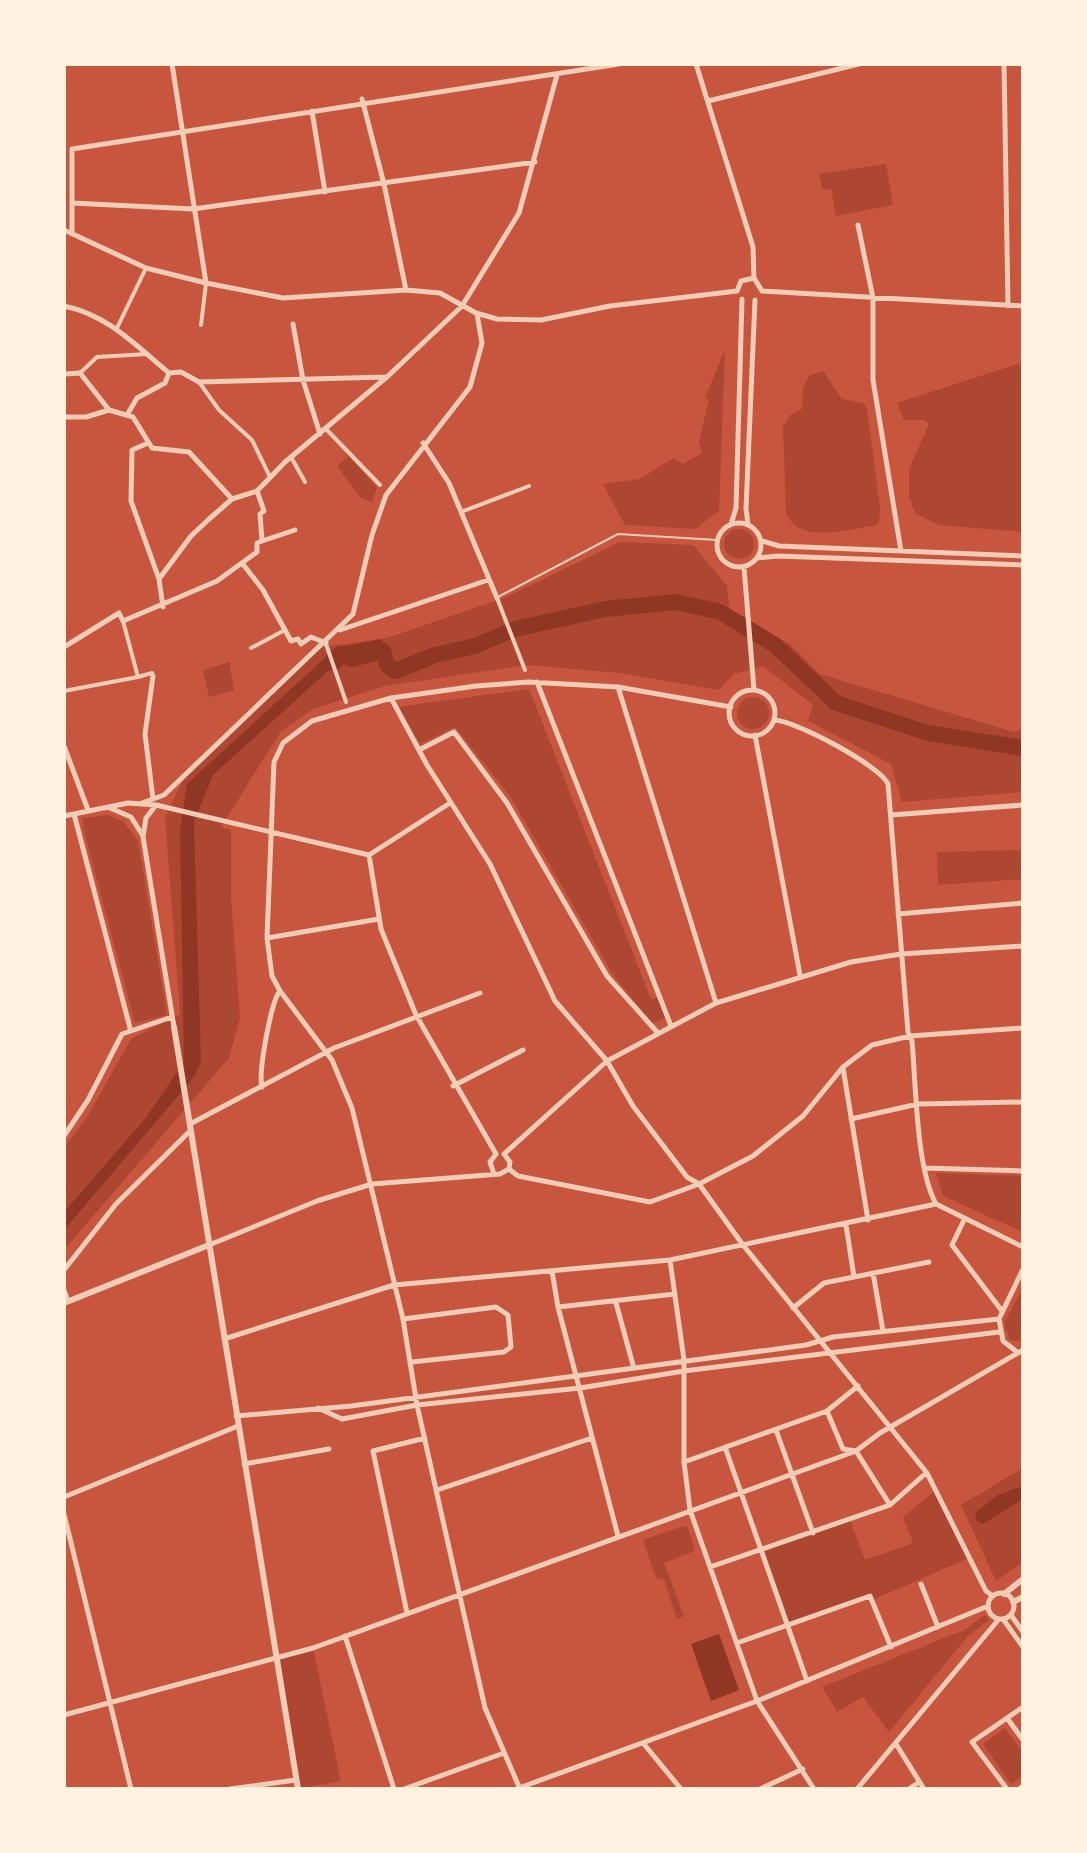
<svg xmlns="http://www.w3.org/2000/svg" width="1087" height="1853" font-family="Ubuntu,sans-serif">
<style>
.green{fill:#ae4732}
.water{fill:#8f3625}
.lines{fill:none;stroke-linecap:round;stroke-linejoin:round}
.river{stroke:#8f3625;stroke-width:16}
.service{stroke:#f1ccb7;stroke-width:2}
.pedestrian{stroke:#f1ccb7;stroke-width:4}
.minor{stroke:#f1ccb7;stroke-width:5}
.tertiary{stroke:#f1ccb7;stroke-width:6}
</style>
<rect width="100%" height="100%" fill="#c8553d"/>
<!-- green -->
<path class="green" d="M 886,164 L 893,205 L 836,216 L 831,188 L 823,190 L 819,174 Z
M 725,349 L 719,511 L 695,529 L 625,525 L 603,484 L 640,479 L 673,458 L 683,464 L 702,453 L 699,442 L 709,399 L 705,398 Z
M 1023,362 L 1023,532 L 939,525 L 915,513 L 909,496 L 909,469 L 929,424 L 924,420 L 904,420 L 897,403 Z
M 823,371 L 842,399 L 863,403 L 867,409 L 880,508 L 879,523 L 874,526 C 848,529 799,545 786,513 L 783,427 L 790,415 L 802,409 L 803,388 L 809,376 Z
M 349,456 L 377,488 L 372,502 L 361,498 L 337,466 Z
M724 544a15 15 0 1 1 30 0a15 15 0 1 1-30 0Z
M 620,542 L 693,545 L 727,586 L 729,608 L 791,645 L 820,674 L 1014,732 L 1023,729 L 1023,792 L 902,802 L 891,764 L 808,721 L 813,705 L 763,666 L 734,674 L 719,690 L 620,673 L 527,665 L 385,686 L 313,709 L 281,731 L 221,827 L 231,830 L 231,896 L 240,1018 L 229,1058 L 64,1250 L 64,1148 L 89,1114 L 131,1039 L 180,1014 L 165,817 L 184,779 L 318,648 L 387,638 L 504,598 Z
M 229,662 L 234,690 L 209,697 L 203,670 Z
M 529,689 L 651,999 L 658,997 L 665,1018 L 652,1024 L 612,973 L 510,796 L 455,727 L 420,744 L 398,707 Z
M737 713a16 16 0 1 1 32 0a16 16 0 1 1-32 0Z
M 108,815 L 124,822 L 138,841 L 167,1015 L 135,1023 L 83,827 L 83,818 Z
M 1023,850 L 1023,879 L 938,885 L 937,852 Z
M 936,1173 L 1023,1176 L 1023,1232 L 943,1196 Z
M 1023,1288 L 1023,1341 L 1010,1340 L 1004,1323 Z
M 1023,1468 L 1023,1562 L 996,1581 L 961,1505 Z
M 936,1490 L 971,1557 L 872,1600 L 871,1596 L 788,1625 L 761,1549 L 850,1520 L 865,1560 L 913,1543 L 903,1517 Z
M 683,1526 L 688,1528 L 695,1551 L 664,1563 L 684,1616 L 677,1619 L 664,1580 L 656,1578 L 643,1540 Z
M 985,1615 L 989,1620 L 968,1636 L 889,1732 L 863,1697 L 837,1712 L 822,1687 L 964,1630 Z
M 313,1648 L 341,1781 L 298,1789 L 276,1660 Z
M 1005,1728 L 1023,1753 L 1023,1775 L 1011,1784 L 983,1744 Z"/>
<!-- water -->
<path class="water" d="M 381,639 L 384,644 L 353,651 L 339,669 L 328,671 L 213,775 L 194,822 L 201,1061 L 195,1076 L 64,1230 L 64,1212 L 145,1119 L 184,1062 L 180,831 L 187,784 L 336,648 Z
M 1023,1486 L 1023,1499 L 983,1524 L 977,1521 L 975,1513 L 998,1495 Z
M 719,1634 L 739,1690 L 711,1701 L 691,1644 Z"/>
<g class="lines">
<!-- river -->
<path class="river" d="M 332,661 L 340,654 L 352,659 L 383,651 L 387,665 L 396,671 L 435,655 L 475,646 L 515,629 L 605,609 L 676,602 L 720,612 L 775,645 L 836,703 L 928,733 L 1023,748"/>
<!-- service -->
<path class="service" d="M 498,597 L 618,534 L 717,540"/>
<!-- pedestrian -->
<path class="pedestrian" d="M 201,325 L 206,283
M 117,328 L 146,268
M 80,373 L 97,357 L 147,354
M 199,382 L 219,410 L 252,440 L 270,477
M 326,429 L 380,485
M 291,457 L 305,482
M 461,512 L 529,486
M 497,598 L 525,670
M 123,621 L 138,677 L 152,673 L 153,676
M 326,644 L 346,702
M 251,648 L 285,630
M 64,691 L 138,677"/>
<!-- minor -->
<path class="minor" d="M 172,64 L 206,283
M 696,64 L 753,247 L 754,278
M 1004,64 L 1008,306
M 362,99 L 384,184 L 406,290
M 708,101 L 859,64
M 312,111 L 325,192
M 72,203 L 193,209 L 535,162
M 858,225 L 873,298 L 873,380 L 901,551
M 64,230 L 146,268 L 206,283 L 283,298 L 406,290 L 440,293 L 476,313 L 497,319 L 541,320 L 610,306 L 737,291
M 72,232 L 72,149 L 619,64
M 754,278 L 762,291
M 737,291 L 741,281 L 754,278
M 762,291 L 1023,306
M 64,306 C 108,315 135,345 169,373
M 293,324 L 303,380 L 320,434
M 169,373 L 181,372 L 199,382 L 387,377
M 64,374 L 80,373 L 109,410 L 133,417 L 152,448 L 189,452 L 232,499
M 127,415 L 137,398 L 165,383 L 169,373
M 64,417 L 86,417 L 109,410
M 148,443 L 132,450 L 131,501 L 159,579 L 163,607
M 423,443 L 449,483 L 497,598
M 257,491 L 264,511 L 260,514 L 262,541
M717 545a22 22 0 1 1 44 0a22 22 0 1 1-44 0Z
M 731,524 L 736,508 L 742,299
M 748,524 L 746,509 L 755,300
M 262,541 L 295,530
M 762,541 L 779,546 L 1023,556
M 757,558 L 778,556 L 1023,565
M 242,563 L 263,590 L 291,641 L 298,639 L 301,644 L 311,637 L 326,643
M 744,567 L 754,690
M 159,579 L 191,536 L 208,520 L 232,499 L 257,491 L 285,462 L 388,376 L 462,306 L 519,213 L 557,75
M 340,630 L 488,580
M 64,647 L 119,613 L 123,621 L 217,581 L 257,552 L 257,543 L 262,541
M 153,676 L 145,734 L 153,799
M 537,682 L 671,1026
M 618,687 L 716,1003
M729 713a23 23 0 1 1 46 0a23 23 0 1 1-46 0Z
M 391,698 L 427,765 L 490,864 L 555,1001 L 607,1061 L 633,1106 L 687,1177 L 699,1184 L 743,1245 L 927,1473 L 986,1591 L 993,1596
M 774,720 C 794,720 881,766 888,784 L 908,1032 L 912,1041 C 916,1084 916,1168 936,1204
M 755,735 L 800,975
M 64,746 L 88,810
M 419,750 L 454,732 L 507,803 L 607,976 L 658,1033
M 142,803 L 164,795 L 353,614 L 372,535 L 386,495 L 470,387 L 482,343 L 477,314
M 156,805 L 146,818 L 143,837 L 174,1027
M 110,808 L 131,817 L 143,836
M 74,814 L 130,1028
M 891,815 L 1023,805
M 64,816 L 128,803 L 156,805 L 369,855 L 450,803
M 369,855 L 381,929 L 416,1015 L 496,1154
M 898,914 L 1023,903
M 267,938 L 379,919
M 843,1068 L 868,1220
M 453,1086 L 523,1050
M 262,1087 C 258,1073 271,1001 280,991
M 851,1119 L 918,1104 L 1023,1102
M 190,1124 L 334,1048 L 480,993
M 64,1136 L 88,1100 L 122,1034 L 172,1017
M 504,1154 L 607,1061 L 716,1003 L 851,962 L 901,954 L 1023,946
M 504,1154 L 510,1162 L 509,1169
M 925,1168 L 1023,1171
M 509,1169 L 518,1176 L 650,1202 L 699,1184 L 753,1156 L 803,1116 L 843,1067 L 872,1045 L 910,1036 L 1023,1028
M 493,1171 L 490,1162 L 496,1154
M 936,1204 L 1023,1247
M 965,1218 L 952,1245 L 1002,1311
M 846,1225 L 854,1277
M 209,1245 L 317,1201 L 372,1184 L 500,1174 L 509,1169
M 670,1260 L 684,1360 L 684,1462 L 690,1510 L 757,1701 L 814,1789
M 64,1270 L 116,1204 L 191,1130
M 552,1271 L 558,1307 L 618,1536
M 873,1273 L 883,1331
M 64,1290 L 68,1301
M 616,1303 L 633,1365
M 558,1307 L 675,1294
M 793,1308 L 824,1283 L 929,1262
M 403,1319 L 496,1307 L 508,1315 L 511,1347 L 504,1352 L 412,1362
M 224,1339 L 394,1285 L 670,1260 L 936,1204
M 1017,1352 L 1003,1341 L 999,1319 L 1023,1269
M 318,1408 L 342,1419 L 417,1405 L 580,1388 L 684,1371 L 999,1332
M 827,1411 L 843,1449 L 856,1451 L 890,1505
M 236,1416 L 351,1406 L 806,1345 L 833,1337 L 999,1319
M 776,1430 L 813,1533
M 725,1447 L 807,1681
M 684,1462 L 827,1411 L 858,1386
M 244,1464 L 329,1449
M 437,1490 L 592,1438
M 64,1497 L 238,1426
M 64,1514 L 131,1789
M 710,1567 L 890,1505 L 926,1473
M 921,1584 L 938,1627
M988 1606a13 13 0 1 1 26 0a13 13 0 1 1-26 0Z
M 407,1613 L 373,1451 L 425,1438
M 1011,1615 L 1023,1632
M 1003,1619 L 1023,1647
M 345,1636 L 394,1789
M 737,1643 L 870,1596 L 891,1647
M 64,1715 L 313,1648 L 856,1451 L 880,1433 L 1023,1350
M 1007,1718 L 1023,1740
M 643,1743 L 681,1789
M 896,1744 L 924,1789
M 519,1788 L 757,1701 L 988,1606
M 230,1789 L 296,1780
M 404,1789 L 504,1753
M 520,1789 L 485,1708 L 417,1405 L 403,1319 L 352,1108 L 332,1060 L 280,991 L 272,976 L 267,938 L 274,762 L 283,743 L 312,721 L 391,698 L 476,686 L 529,682 L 618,687 L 731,707
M 760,1789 L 803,1769
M 857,1789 L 999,1619
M 909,1789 L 919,1782
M 1007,1789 L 972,1742 L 1023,1707
M 1019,1789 L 1023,1786"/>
<!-- tertiary -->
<path class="tertiary" d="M 174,1027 L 298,1789
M 64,1303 L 209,1245
M 1004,1594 L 1023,1579
M 1013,1602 L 1023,1597"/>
</g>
<!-- border -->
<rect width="1087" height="1853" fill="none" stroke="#fff3e0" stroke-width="132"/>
</svg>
